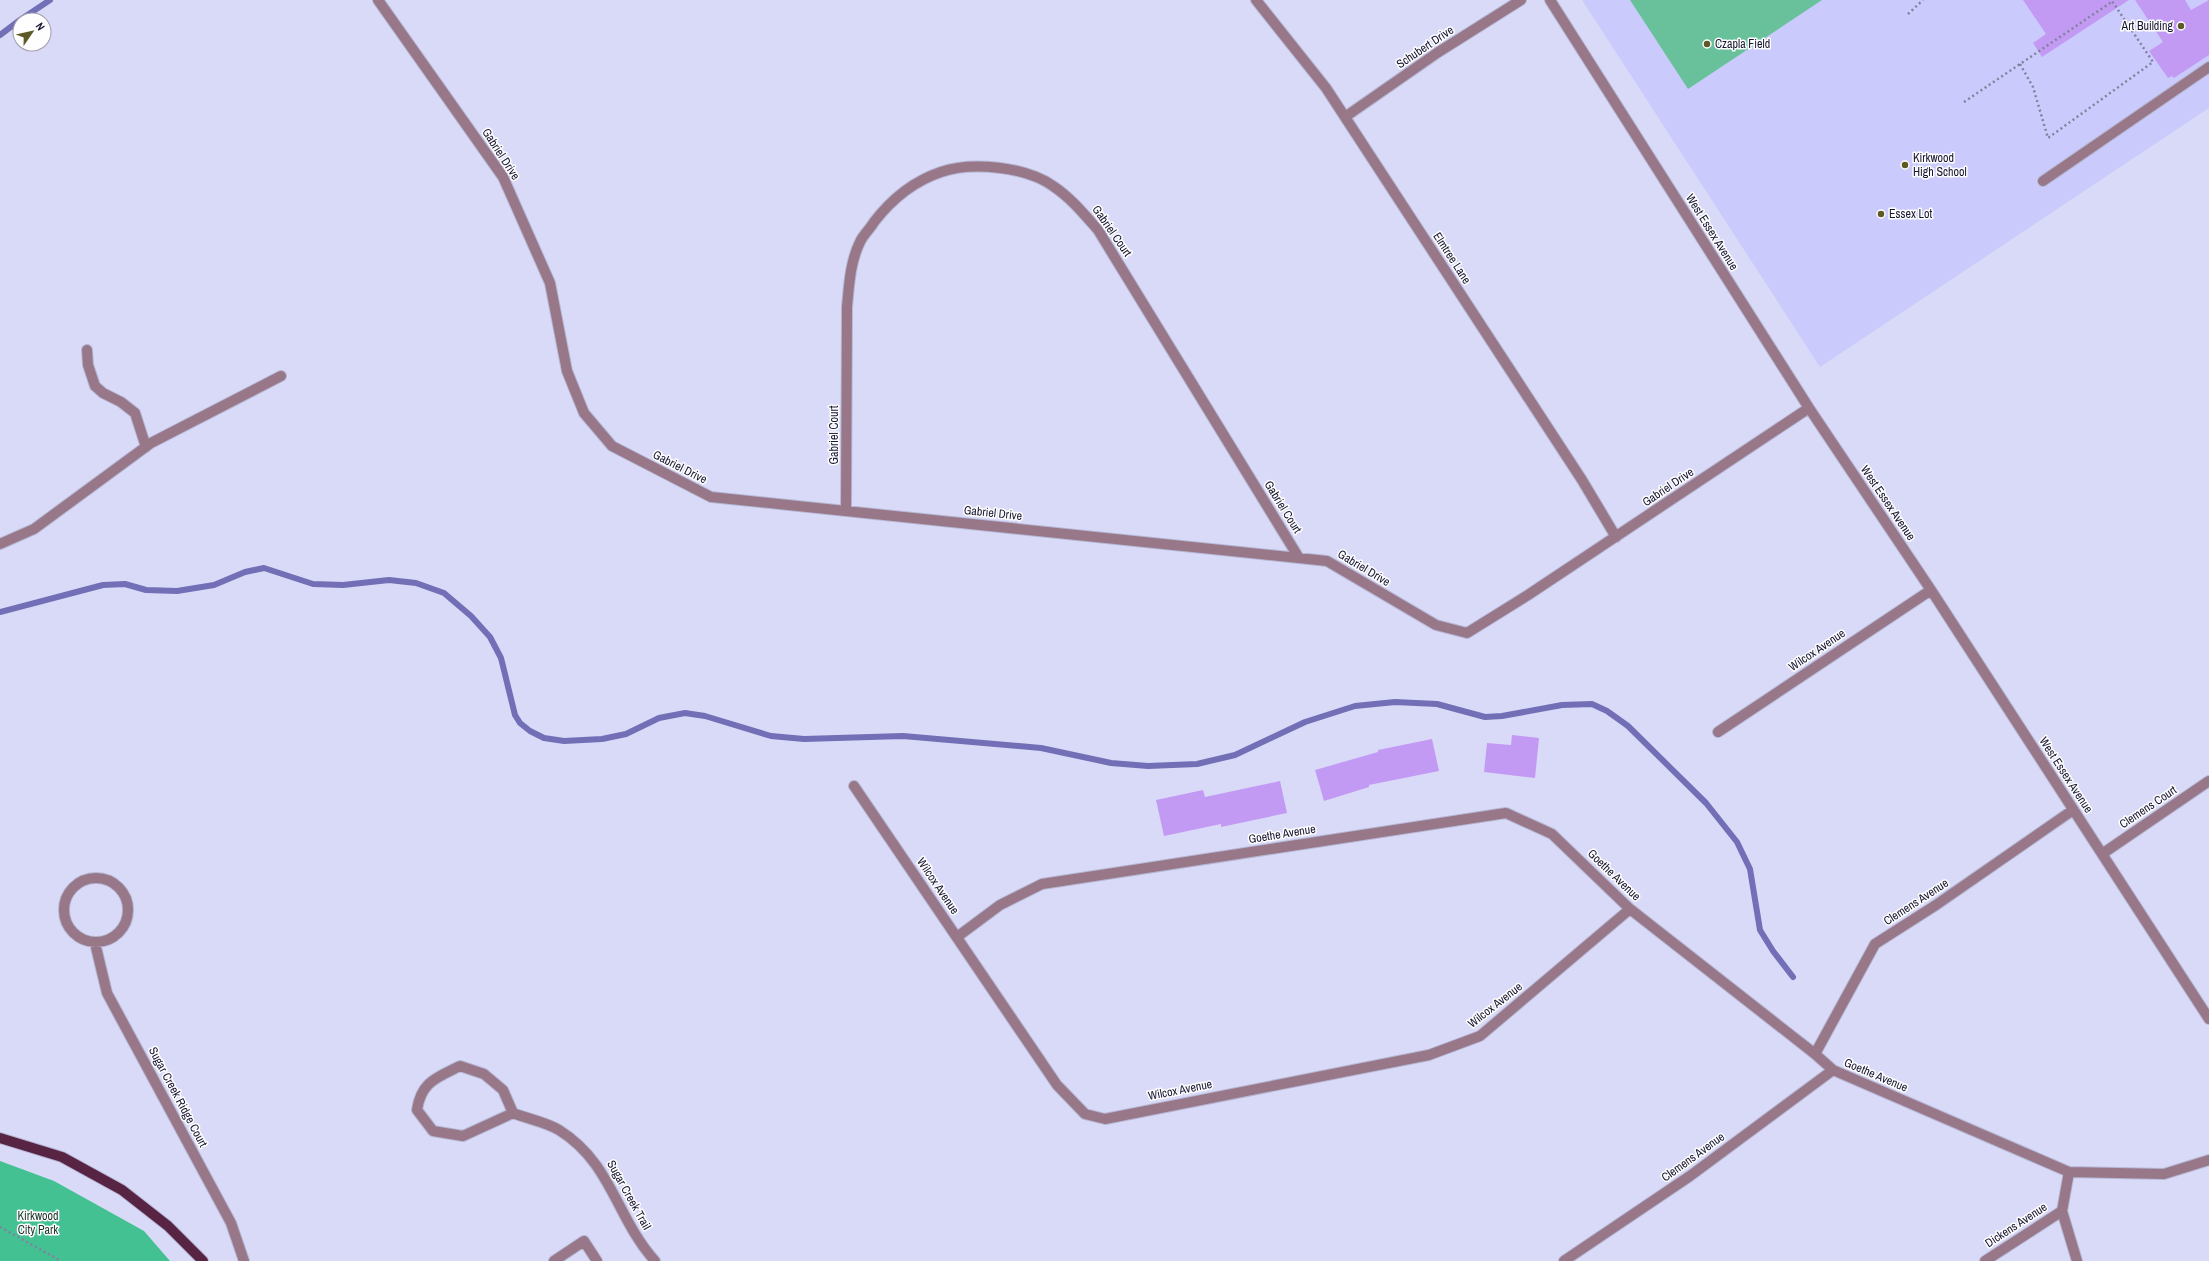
<svg xmlns="http://www.w3.org/2000/svg" width="2209" height="1261" font-family="'Archivo Narrow',sans-serif">
<style>
.built{fill:#cacbfc}
.green{fill:#68c19b}
.forest{fill:#43c192}
.lines{fill:none;stroke-linecap:round;stroke-linejoin:round}
.stream{stroke:#726fb6;stroke-width:6}
.building{fill:#c39af3}
.minor-casing{stroke:#b6b7d4;stroke-width:12}
.major-casing{stroke:#b6b7d4;stroke-width:12}
.path{stroke:#82829e;stroke-width:2.5;stroke-dasharray:2 3;stroke-linecap:butt}
.minor{stroke:#977788;stroke-width:10}
.major{stroke:#582444;stroke-width:10}
.poi-dot{fill:#5e5a26;stroke:#fefefe;stroke-width:1.5}
.labels{text-anchor:middle;stroke-width:3;stroke-linejoin:round;paint-order:stroke}
.poi-label{font-size:12px;fill:#171530;stroke:#fefefe;text-anchor:start}
.street-label{font-size:12px;fill:#171530;stroke:#fefefe}
.park-label{font-size:12px;fill:#1b352a;stroke:#fefefe}
</style>
<rect width="100%" height="100%" fill="#d9daf8"/>
<!-- built -->
<path class="built" d="M 1582,0 L 2209,0 L 2209,108 L 1820,367 Z"/>
<!-- green -->
<path class="green" d="M 1630,0 L 1822,0 L 1688,89 Z"/>
<!-- forest -->
<path class="forest" d="M 0,1161 L 54,1181 L 144,1231 L 170,1261 L 0,1261 Z"/>
<g class="lines">
<!-- stream -->
<path class="stream" d="M 20,20 L 50,0
M 0,35 L 20,20
M 0,612 L 103,585 L 125,584 L 146,590 L 177,591 L 214,585 L 245,572 L 264,568 L 313,584 L 343,585 L 389,580 L 416,583 L 444,593 L 471,616 L 490,637 L 501,658 L 515,715 L 520,723 L 530,731 L 544,738 L 564,741 L 602,739 L 626,734 L 659,718 L 685,713 L 705,716 L 771,736 L 804,739 L 903,736 L 1041,748 L 1111,763 L 1148,766 L 1197,764 L 1235,755 L 1305,722 L 1355,706 L 1395,702 L 1437,704 L 1485,717 L 1502,716 L 1562,705 L 1592,704 L 1607,711 L 1628,726 L 1706,803 L 1737,842 L 1750,869 L 1760,930 L 1773,951 L 1793,977"/>
</g>
<!-- building -->
<path class="building" d="M 2023,0 L 2129,0 L 2042,57 L 2033,43 L 2046,34 Z
M 2135,0 L 2185,0 L 2191,10 L 2209,0 L 2209,55 L 2174,78 L 2172,76 L 2168,78 L 2149,51 L 2163,42 Z
M 1512,735 L 1539,738 L 1535,778 L 1484,772 L 1487,743 L 1511,745 Z
M 1432,739 L 1439,771 L 1369,785 L 1369,787 L 1324,801 L 1315,770 L 1378,752 L 1378,750 Z
M 1280,781 L 1287,813 L 1221,827 L 1221,824 L 1164,836 L 1156,800 L 1203,790 L 1205,797 Z"/>
<g class="lines">
<defs>
<path id="minor" d="M 378,0 L 503,177 L 550,283 L 567,371 L 584,413 L 612,446 L 711,497 L 1327,561 L 1436,625 L 1467,633 L 1528,595 L 1809,408
M 1256,0 L 1326,88 L 1582,480 L 1616,537
M 1550,0 L 1809,408 L 1931,590 L 2209,1019
M 1345,117 L 1437,53 L 1521,0
M 2043,181 L 2209,67
M 87,350 L 88,365 L 95,386 L 103,393 L 121,402 L 135,413 L 146,447
M 846,511 L 847,307 C 849,286 850,262 860,242 C 863,235 870,229 874,222 C 891,200 914,181 941,172 C 972,161 1026,167 1053,186 C 1071,198 1084,214 1098,230 L 1299,558
M 0,544 L 34,529 L 151,443 L 281,376
M 1718,732 L 1931,590
M 854,786 L 1057,1085 L 1085,1114 L 1105,1119 L 1429,1055 L 1480,1036 L 1630,909
M 2102,854 L 2209,781
M64 910a32 32 0 1 1 64 0a32 32 0 1 1-64 0Z
M 957,937 L 1000,905 L 1042,884 L 1506,813 L 1552,834 L 1630,909 L 1815,1054 L 1833,1070 L 2069,1172 L 2164,1174 L 2209,1160
M 95,943 L 107,993 L 231,1223 L 244,1261
M 1815,1054 L 1875,944 L 1936,905 L 2073,810
M 460,1066 L 484,1074 L 503,1090 L 513,1113 L 463,1136 L 433,1131 L 417,1110 C 421,1082 436,1078 460,1066 Z
M 513,1113 C 528,1119 546,1122 559,1130 C 612,1163 616,1218 655,1261
M 2069,1172 L 2062,1211 L 2077,1261
M 554,1261 L 584,1241 L 597,1261
M 1564,1261 L 1690,1176 L 1833,1070
M 1985,1261 L 2062,1211"/>
<path id="major" d="M 0,1138 L 62,1157 L 122,1190 L 168,1226 L 203,1261"/>
</defs>
<!-- minor casing -->
<use href="#minor" class="minor-casing"/>
<!-- major casing -->
<use href="#major" class="major-casing"/>
<!-- path -->
<path class="path" d="M 1908,14 L 1923,0
M 2020,64 L 2033,87 L 2048,138 L 2153,62 L 2112,1
M 1964,102 L 2113,1
M 0,1227 L 61,1261"/>
<!-- minor -->
<use href="#minor" class="minor"/>
<!-- major -->
<use href="#major" class="major"/>
</g>
<!-- markers -->
<g class="poi-dot">
<circle cx="2181" cy="26" r="4"/>
<circle cx="1707" cy="44" r="4"/>
<circle cx="1905" cy="165" r="4"/>
<circle cx="1881" cy="214" r="4"/>
</g>
<g class="labels">
<!-- poi labels -->
<g class="poi-label">
<text x="2173" y="30" text-anchor="end">Art Building</text>
<text x="1715" y="48">Czapla Field</text>
<text x="1913" y="162">Kirkwood<tspan x="1913" dy="14">High School</tspan></text>
<text x="1889" y="218">Essex Lot</text>
</g>
<!-- street labels -->
<g class="street-label">
<text transform="translate(1425 47) rotate(-34)" y="4">Schubert Drive</text>
<text transform="translate(501 154) rotate(57)" y="4">Gabriel Drive</text>
<text transform="translate(1112 231) rotate(55)" y="4">Gabriel Court</text>
<text transform="translate(1712 232) rotate(58)" y="4">West Essex Avenue</text>
<text transform="translate(1452 258) rotate(57)" y="4">Elmtree Lane</text>
<text transform="translate(834 435) rotate(-90)" y="4">Gabriel Court</text>
<text transform="translate(680 467) rotate(27)" y="4">Gabriel Drive</text>
<text transform="translate(1668 487) rotate(-34)" y="4">Gabriel Drive</text>
<text transform="translate(1888 503) rotate(56)" y="4">West Essex Avenue</text>
<text transform="translate(1283 507) rotate(58)" y="4">Gabriel Court</text>
<text transform="translate(993 513) rotate(6)" y="4">Gabriel Drive</text>
<text transform="translate(1364 568) rotate(31)" y="4">Gabriel Drive</text>
<text transform="translate(1817 650) rotate(-34)" y="4">Wilcox Avenue</text>
<text transform="translate(2066 775) rotate(57)" y="4">West Essex Avenue</text>
<text transform="translate(2148 807) rotate(-34)" y="4">Clemens Court</text>
<text transform="translate(1282 834) rotate(-9)" y="4">Goethe Avenue</text>
<text transform="translate(1614 875) rotate(44)" y="4">Goethe Avenue</text>
<text transform="translate(938 886) rotate(56)" y="4">Wilcox Avenue</text>
<text transform="translate(1916 902) rotate(-33)" y="4">Clemens Avenue</text>
<text transform="translate(1495 1005) rotate(-38)" y="4">Wilcox Avenue</text>
<text transform="translate(1876 1075) rotate(23)" y="4">Goethe Avenue</text>
<text transform="translate(1180 1090) rotate(-11)" y="4">Wilcox Avenue</text>
<text transform="translate(178 1097) rotate(62)" y="4">Sugar Creek Ridge Court</text>
<text transform="translate(1693 1157) rotate(-36)" y="4">Clemens Avenue</text>
<text transform="translate(629 1195) rotate(61)" y="4">Sugar Creek Trail</text>
<text transform="translate(2016 1225) rotate(-33)" y="4">Dickens Avenue</text>
</g>
<!-- park labels -->
<g class="park-label">
<text x="38" y="1220">Kirkwood<tspan x="38" dy="14">City Park</tspan></text>
</g>
</g>
<!-- north arrow -->
<g transform="translate(32 32) rotate(56)"><circle r="19" fill="#fefefe" stroke="#a2a1ac"/>
<path d="M0-3L7 15L0 10L-7 15Z" fill="#5e5a26"/>
<text y="-6" font-size="11" font-weight="bold" text-anchor="middle" fill="#171530">N</text>
</g>
</svg>
